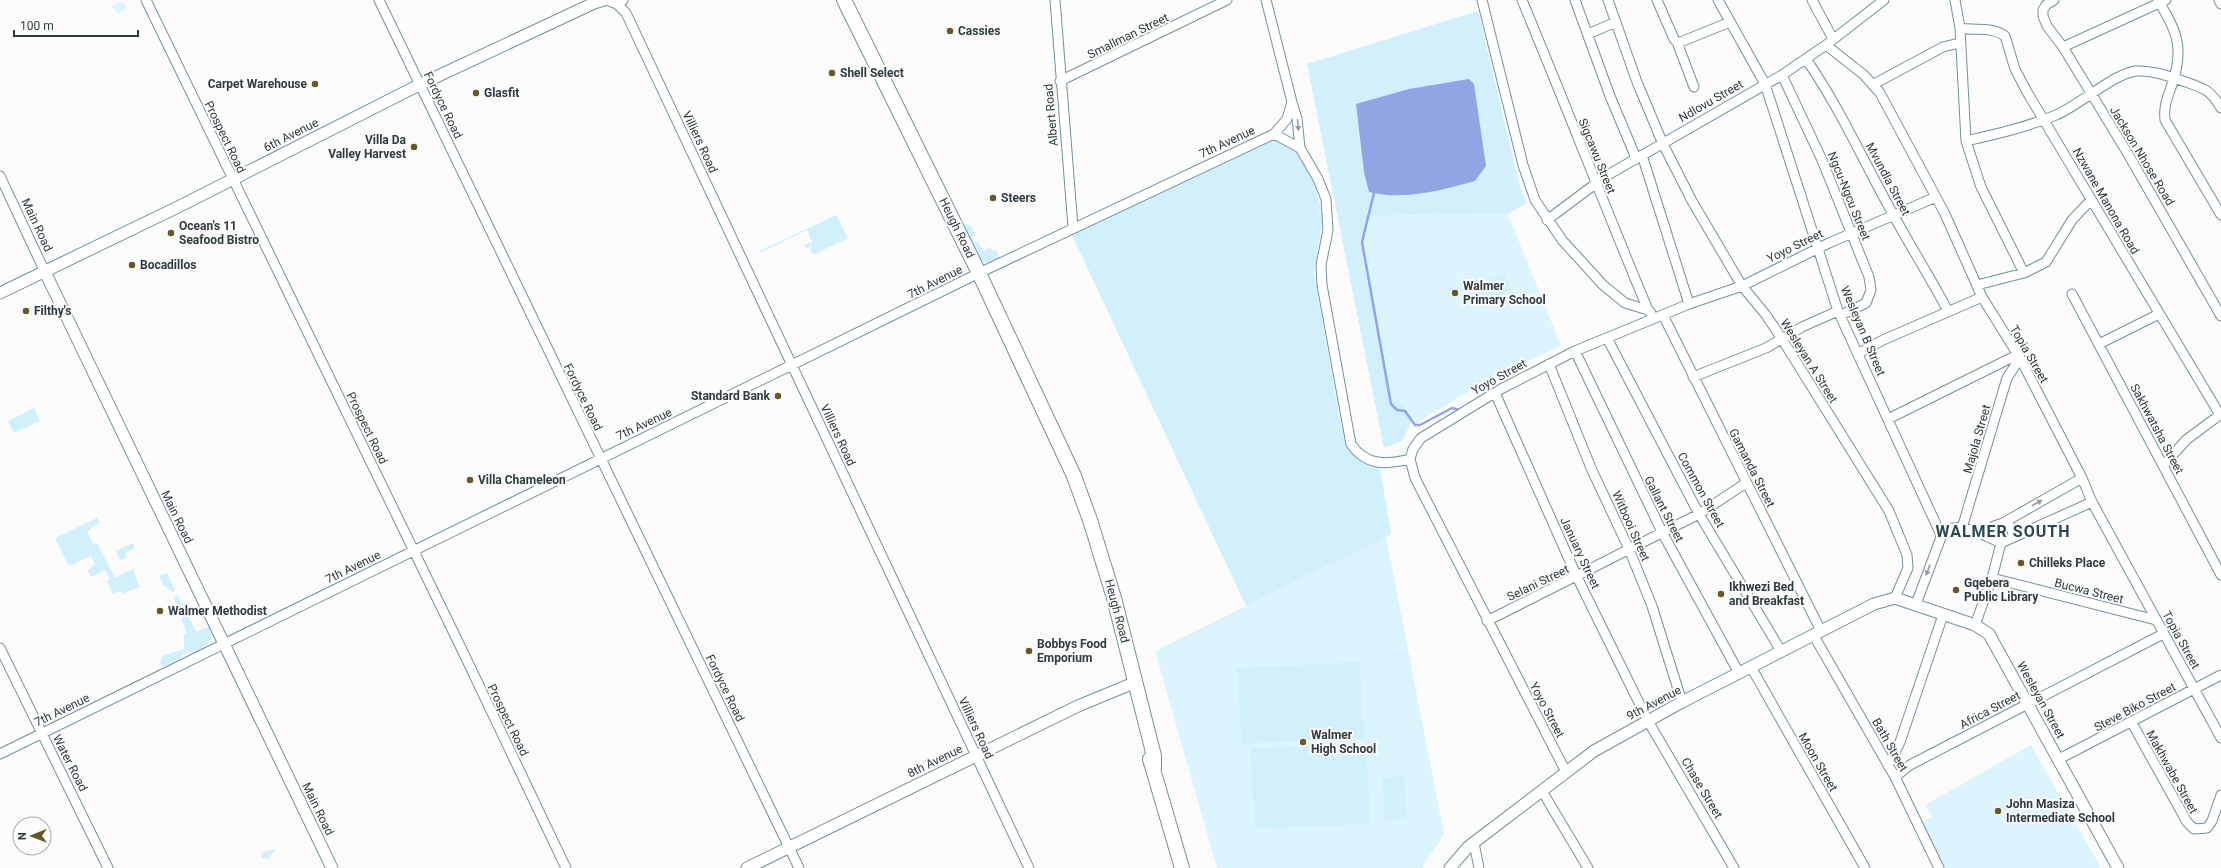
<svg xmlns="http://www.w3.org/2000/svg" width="2221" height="868" font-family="Roboto,sans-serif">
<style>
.built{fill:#dbf4fd}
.green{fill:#d2f0fb}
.water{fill:#91a5e5}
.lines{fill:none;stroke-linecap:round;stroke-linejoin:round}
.stream{stroke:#91a5e5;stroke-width:2.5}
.minor-casing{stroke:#73919c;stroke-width:11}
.tertiary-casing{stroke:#73919c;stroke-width:13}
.primary-casing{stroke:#73919c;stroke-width:16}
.minor{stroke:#fff;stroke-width:9}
.tertiary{stroke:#fff;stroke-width:11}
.primary{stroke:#fff;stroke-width:14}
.oneway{fill:#969d9f}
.poi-dot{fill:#645926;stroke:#fbfbfb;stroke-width:1.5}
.labels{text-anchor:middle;stroke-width:4;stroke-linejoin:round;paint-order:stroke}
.poi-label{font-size:12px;font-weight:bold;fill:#2e3b3f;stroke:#fbfbfb;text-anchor:start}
.street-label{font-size:12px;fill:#2e3b3f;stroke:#fbfbfb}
.district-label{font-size:16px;font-weight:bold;letter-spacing:1px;fill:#2b4750;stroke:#fbfbfb}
</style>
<rect width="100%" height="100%" fill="#fbfbfb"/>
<!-- built -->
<path class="built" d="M 123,1 L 127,9 L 118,14 L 112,6 Z
M 1508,214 L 1561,346 L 1494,376 L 1417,423 L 1401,401 L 1390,400 L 1360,241 L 1369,216 Z
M 1386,537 L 1444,834 L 1422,868 L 1217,868 L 1155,651 Z
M 2031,745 L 2101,868 L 1945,868 L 1920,823 L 1932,817 L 1925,805 Z"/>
<!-- green -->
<path class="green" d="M 1478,11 L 1520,187 L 1527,203 L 1508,214 L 1369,216 L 1360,241 L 1390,400 L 1401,401 L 1413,419 L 1402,441 L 1384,448 L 1307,64 Z
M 1279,140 L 1291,145 L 1302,159 L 1314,184 L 1320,204 L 1322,223 L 1314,273 L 1340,420 L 1349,451 L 1361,462 L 1380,468 L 1391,533 L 1386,537 L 1246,606 L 1071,233 L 1266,142 Z
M 836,215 L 848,238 L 813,255 L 810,249 L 812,245 L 807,249 L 804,245 L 812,242 L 807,230 L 760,253 L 760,251 Z
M 962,223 L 971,226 L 975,235 L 972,237 L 974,243 L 978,241 L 983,251 L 990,247 L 992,251 L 997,250 L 999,258 L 987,263 L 978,261 L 966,230 L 961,227 Z
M 1504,273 L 1510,290 L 1482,301 L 1475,284 Z
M 34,408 L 40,421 L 14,433 L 8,421 Z
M 97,518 L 100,523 L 90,528 L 90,530 L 87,532 L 93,544 L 97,543 L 115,578 L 133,569 L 140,587 L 124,593 L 123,595 L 121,591 L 113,594 L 107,581 L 110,579 L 105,570 L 91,577 L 88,571 L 95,564 L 91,556 L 69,566 L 55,538 Z
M 133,543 L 135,548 L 125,553 L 127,557 L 121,561 L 116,551 Z
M 167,573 L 175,590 L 173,592 L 164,586 L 159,576 Z
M 178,595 L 196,632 L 210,626 L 211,639 L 204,648 L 199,652 L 189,652 L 182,655 L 180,659 L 163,667 L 160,662 L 162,656 L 184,649 L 184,635 L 187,634 L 174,598 Z
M 1360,662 L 1364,738 L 1242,744 L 1237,668 Z
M 1366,745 L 1371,824 L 1255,828 L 1250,748 Z
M 1404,776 L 1407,819 L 1385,820 L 1382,778 Z
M 277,849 L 267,859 L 261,857 L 262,852 Z"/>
<!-- water -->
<path class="water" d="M 1469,79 L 1474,84 L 1486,166 L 1475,181 C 1442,190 1403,201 1369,192 L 1364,172 L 1356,104 L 1409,89 Z"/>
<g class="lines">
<!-- stream -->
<path class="stream" d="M 1374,193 L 1362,242 L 1391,404 L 1397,410 L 1405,411 L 1415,425 L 1420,425 L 1452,408 L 1459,410"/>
<defs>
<path id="minor" d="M 146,0 L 464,654 L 566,868
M 379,0 L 799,868
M 1055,0 L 1073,227
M 1482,0 L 1523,165 L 1535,200 L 1562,240 L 1603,285 L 1625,303 L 1648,310
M 1522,0 C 1565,103 1605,207 1648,310 L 1651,313
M 1575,0 L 1610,96 L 1636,158
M 1608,0 L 1637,82 L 1663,144 L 1692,201 L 1742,286 L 1766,315 L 1782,339 L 1889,511 L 1907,555 L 1908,568 L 1895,598
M 1657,0 L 1674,39 L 1678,43 L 1730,22
M 1718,0 L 1765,84 L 1838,311 L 1941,535
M 1812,0 L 1833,39
M 1955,0 L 1960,28 L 1966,141 L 1981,187 L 2024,273
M 2054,0 L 2046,5 L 2043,10 L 2043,16 L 2047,26 L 2063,47 L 2128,154 L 2221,316
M 2158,0 C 2175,29 2184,44 2174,78 C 2170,93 2163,103 2165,120 L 2221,215
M 2219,0 L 2221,4
M 615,2 L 626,13 L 1029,868
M 1960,28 C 1976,31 1991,26 2005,36 L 2015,69 L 2027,92 L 2220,415
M 1588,34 L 1616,22
M 1677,42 L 1694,87
M 1826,45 L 1864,75 L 1880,93 L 1945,214 L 1982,297 L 2020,358 L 2082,478 L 2092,502 L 2221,738
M 2063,47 L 2166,0
M 1806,59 C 1838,105 1861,156 1888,205 C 1907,241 1929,275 1948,311
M 1782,75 L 1822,160 L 1869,277 L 1871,290 L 1866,303 L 1841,315
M 1060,81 L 1227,0
M 1874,84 L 1943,47 L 1959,43
M 1292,103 L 1297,118 L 1300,148
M 1274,134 L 1300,148 L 1318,179 L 1326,199 L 1328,230 L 1321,265 L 1322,285 L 1351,444 C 1366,466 1386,465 1410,459
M 1966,141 C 1997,134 2027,127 2056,115 C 2080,105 2113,74 2136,71 C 2151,70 2170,76 2183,81 C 2203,88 2210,89 2221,108
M 1642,155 L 1689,304
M 0,176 L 45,272
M 1547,220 L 1606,176 L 1782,75 L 1826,45 L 1884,0
M 1977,285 L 2024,273 L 2046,262 L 2072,220 L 2091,200
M 2072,294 L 2221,575
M 1663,315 L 1821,631
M 1607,338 L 1699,514 L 1781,651
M 2099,344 L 2159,314
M 1575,351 L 1663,534 L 1739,673
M 1859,353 L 1883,340 L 1982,297
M 1549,364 L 1591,468 L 1629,549 L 1652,606 L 1682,702
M 1693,377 L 1766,348 L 1802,327 L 1838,311
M 1495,393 L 1577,577 L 1648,721 L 1734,868
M 1888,419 L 2017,355
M 2163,466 L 2186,440 L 2221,414
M 2003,523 L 2082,478
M 1962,528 L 2007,378 L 2020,358
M 1988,537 L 1994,526 L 2003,523 L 2011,527 L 2013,534 L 2012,538
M 2001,543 L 2092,502
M 1992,578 L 2156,620
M 1916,604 L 1943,532 C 1958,520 1986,536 2001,543 L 1992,578 L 1975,625
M 1487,621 L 1699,514 L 1746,483
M 1814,636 L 1895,777 L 1939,868
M 0,648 L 108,868
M 1751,667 L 1865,868
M 2132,723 L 2187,822 L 2194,829 L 2207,828 L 2212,821 L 2221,795
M 0,754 L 979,273 L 1274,134 L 1287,119 L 1292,102 L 1266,0
M 2059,759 L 2221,675
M 1888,766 L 1900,742 L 1943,615
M 1566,772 L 1415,478 L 1410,459 L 1413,449 L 1421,438 L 1501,389 L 1575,351 L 1689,304 L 1742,286 L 1829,243 L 1936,197
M 1895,777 L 1910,765 L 2163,634
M 1542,791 L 1588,868
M 1474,843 L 1479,868"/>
<path id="tertiary" d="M 609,0 L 614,2 L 622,0
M 45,272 L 332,868
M 0,293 L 180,206 L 421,84 L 594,3 L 604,0
M 747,868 L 1078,706 L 1136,682
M 1450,868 L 1468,847 L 1594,751 L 1682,702 L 1874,604 L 1895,598 L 1975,625 L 1989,634 L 2118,868"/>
<path id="primary" d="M 844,0 L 979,273 L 1074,476 L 1090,520 L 1114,598 L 1154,756 L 1154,768
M 1150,759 L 1182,868"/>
</defs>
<!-- minor casing -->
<use href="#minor" class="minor-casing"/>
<!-- tertiary casing -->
<use href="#tertiary" class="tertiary-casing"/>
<!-- primary casing -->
<use href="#primary" class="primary-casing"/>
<!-- minor -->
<use href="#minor" class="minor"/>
<!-- tertiary -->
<use href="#tertiary" class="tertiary"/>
<!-- primary -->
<use href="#primary" class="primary"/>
</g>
<!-- one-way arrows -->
<defs><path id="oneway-solid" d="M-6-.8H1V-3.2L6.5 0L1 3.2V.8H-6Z"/></defs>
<g class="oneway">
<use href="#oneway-solid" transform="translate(1298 125) rotate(85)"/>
<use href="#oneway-solid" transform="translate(2037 503) rotate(-29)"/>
<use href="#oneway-solid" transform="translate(1928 570) rotate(110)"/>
</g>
<!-- markers -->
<g class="poi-dot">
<circle cx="950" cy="31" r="4"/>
<circle cx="832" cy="73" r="4"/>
<circle cx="315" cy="84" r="4"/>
<circle cx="476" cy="93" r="4"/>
<circle cx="414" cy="147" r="4"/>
<circle cx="993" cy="198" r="4"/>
<circle cx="171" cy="233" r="4"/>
<circle cx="132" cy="265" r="4"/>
<circle cx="1455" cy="293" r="4"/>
<circle cx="26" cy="311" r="4"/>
<circle cx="778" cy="396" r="4"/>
<circle cx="470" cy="480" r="4"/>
<circle cx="2021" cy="563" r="4"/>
<circle cx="1956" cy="590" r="4"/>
<circle cx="1721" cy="594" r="4"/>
<circle cx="160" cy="611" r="4"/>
<circle cx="1029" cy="651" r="4"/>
<circle cx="1303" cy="742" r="4"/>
<circle cx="1998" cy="811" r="4"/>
</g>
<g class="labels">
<!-- poi labels -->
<g class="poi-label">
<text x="958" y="35">Cassies</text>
<text x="840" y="77">Shell Select</text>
<text x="307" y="88" text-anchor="end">Carpet Warehouse</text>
<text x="484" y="97">Glasfit</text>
<text x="406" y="144" text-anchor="end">Villa Da<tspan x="406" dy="14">Valley Harvest</tspan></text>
<text x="1001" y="202">Steers</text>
<text x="179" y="230">Ocean's 11<tspan x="179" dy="14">Seafood Bistro</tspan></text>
<text x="140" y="269">Bocadillos</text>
<text x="1463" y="290">Walmer<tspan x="1463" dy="14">Primary School</tspan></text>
<text x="34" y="315">Filthy's</text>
<text x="770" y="400" text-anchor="end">Standard Bank</text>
<text x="478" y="484">Villa Chameleon</text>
<text x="2029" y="567">Chilleks Place</text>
<text x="1964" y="587">Gqebera<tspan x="1964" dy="14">Public Library</tspan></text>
<text x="1729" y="591">Ikhwezi Bed<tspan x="1729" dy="14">and Breakfast</tspan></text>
<text x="168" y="615">Walmer Methodist</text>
<text x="1037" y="648">Bobbys Food<tspan x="1037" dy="14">Emporium</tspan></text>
<text x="1311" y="739">Walmer<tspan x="1311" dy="14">High School</tspan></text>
<text x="2006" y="808">John Masiza<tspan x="2006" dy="14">Intermediate School</tspan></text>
</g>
<!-- street labels -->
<g class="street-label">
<text transform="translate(1128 36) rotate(-26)" y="4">Smallman Street</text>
<text transform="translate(1711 101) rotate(-30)" y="4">Ndlovu Street</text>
<text transform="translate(443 105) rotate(64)" y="4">Fordyce Road</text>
<text transform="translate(1051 115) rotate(-95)" y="4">Albert Road</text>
<text transform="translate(291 135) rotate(-27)" y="4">6th Avenue</text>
<text transform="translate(225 137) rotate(64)" y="4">Prospect Road</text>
<text transform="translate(700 142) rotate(65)" y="4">Villiers Road</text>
<text transform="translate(1227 142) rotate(-25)" y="4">7th Avenue</text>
<text transform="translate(1597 156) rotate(68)" y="4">Sigcawu Street</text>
<text transform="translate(2142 156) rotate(59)" y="4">Jackson Nhose Road</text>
<text transform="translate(1888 179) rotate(62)" y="4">Mvundla Street</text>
<text transform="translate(1849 196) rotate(68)" y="4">Ngcu-Ngcu Street</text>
<text transform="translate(2106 201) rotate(60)" y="4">Nzwane Manona Road</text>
<text transform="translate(37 225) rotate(65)" y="4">Main Road</text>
<text transform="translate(957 228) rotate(64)" y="4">Heugh Road</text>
<text transform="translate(1795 246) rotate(-26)" y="4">Yoyo Street</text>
<text transform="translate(935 282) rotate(-27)" y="4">7th Avenue</text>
<text transform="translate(1863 331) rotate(67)" y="4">Wesleyan B Street</text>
<text transform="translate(2029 354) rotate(60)" y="4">Topia Street</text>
<text transform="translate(1809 361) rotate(58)" y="4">Wesleyan A Street</text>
<text transform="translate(1499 377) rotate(-29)" y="4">Yoyo Street</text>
<text transform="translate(583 397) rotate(64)" y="4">Fordyce Road</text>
<text transform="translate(644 424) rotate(-25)" y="4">7th Avenue</text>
<text transform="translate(367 428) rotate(64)" y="4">Prospect Road</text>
<text transform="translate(2157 429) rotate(62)" y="4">Sakhwatsha Street</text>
<text transform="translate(838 435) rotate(65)" y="4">Villiers Road</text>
<text transform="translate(1977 439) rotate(-74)" y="4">Majola Street</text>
<text transform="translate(1752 468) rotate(63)" y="4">Gamanda Street</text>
<text transform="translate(1701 490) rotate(61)" y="4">Common Street</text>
<text transform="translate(1664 509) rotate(63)" y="4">Gallant Street</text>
<text transform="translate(177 517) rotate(64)" y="4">Main Road</text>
<text transform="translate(1631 526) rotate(66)" y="4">Witbooi Street</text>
<text transform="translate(1580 553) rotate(65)" y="4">January Street</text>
<text transform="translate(353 567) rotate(-26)" y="4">7th Avenue</text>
<text transform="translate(1538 583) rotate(-26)" y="4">Selani Street</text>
<text transform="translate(2089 591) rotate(14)" y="4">Bucwa Street</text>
<text transform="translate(1117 611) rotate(75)" y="4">Heugh Road</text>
<text transform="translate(2181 640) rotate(61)" y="4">Topia Street</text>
<text transform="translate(725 688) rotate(64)" y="4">Fordyce Road</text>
<text transform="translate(2041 700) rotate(61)" y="4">Wesleyan Street</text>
<text transform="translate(1654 703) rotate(-28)" y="4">9th Avenue</text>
<text transform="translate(2135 707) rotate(-28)" y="4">Steve Biko Street</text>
<text transform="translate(62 710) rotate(-26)" y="4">7th Avenue</text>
<text transform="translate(1547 710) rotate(62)" y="4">Yoyo Street</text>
<text transform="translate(1990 710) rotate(-28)" y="4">Africa Street</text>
<text transform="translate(508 720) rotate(64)" y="4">Prospect Road</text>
<text transform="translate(976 728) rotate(65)" y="4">Villiers Road</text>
<text transform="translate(1890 745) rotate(60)" y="4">Bath Street</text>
<text transform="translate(935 761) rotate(-26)" y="4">8th Avenue</text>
<text transform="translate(1818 762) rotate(60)" y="4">Moon Street</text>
<text transform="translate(70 763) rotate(63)" y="4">Water Road</text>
<text transform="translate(2172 772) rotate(61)" y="4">Makhwabe Street</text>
<text transform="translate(1702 788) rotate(59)" y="4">Chase Street</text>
<text transform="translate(318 809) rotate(64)" y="4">Main Road</text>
</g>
<!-- district labels -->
<g class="district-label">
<text x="2003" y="537">WALMER SOUTH</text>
</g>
</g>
<!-- north arrow -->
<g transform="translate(32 836) rotate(269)"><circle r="19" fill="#fbfbfb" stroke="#a9aeb0"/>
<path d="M0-3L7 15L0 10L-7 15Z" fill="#645926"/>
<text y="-6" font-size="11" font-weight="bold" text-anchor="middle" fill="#2e3b3f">N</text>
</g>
<!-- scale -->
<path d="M14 30v6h124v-6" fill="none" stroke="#2e3b3f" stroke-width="2"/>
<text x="20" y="30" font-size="12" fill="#2e3b3f" stroke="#fbfbfb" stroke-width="3" paint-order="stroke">100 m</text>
</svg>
